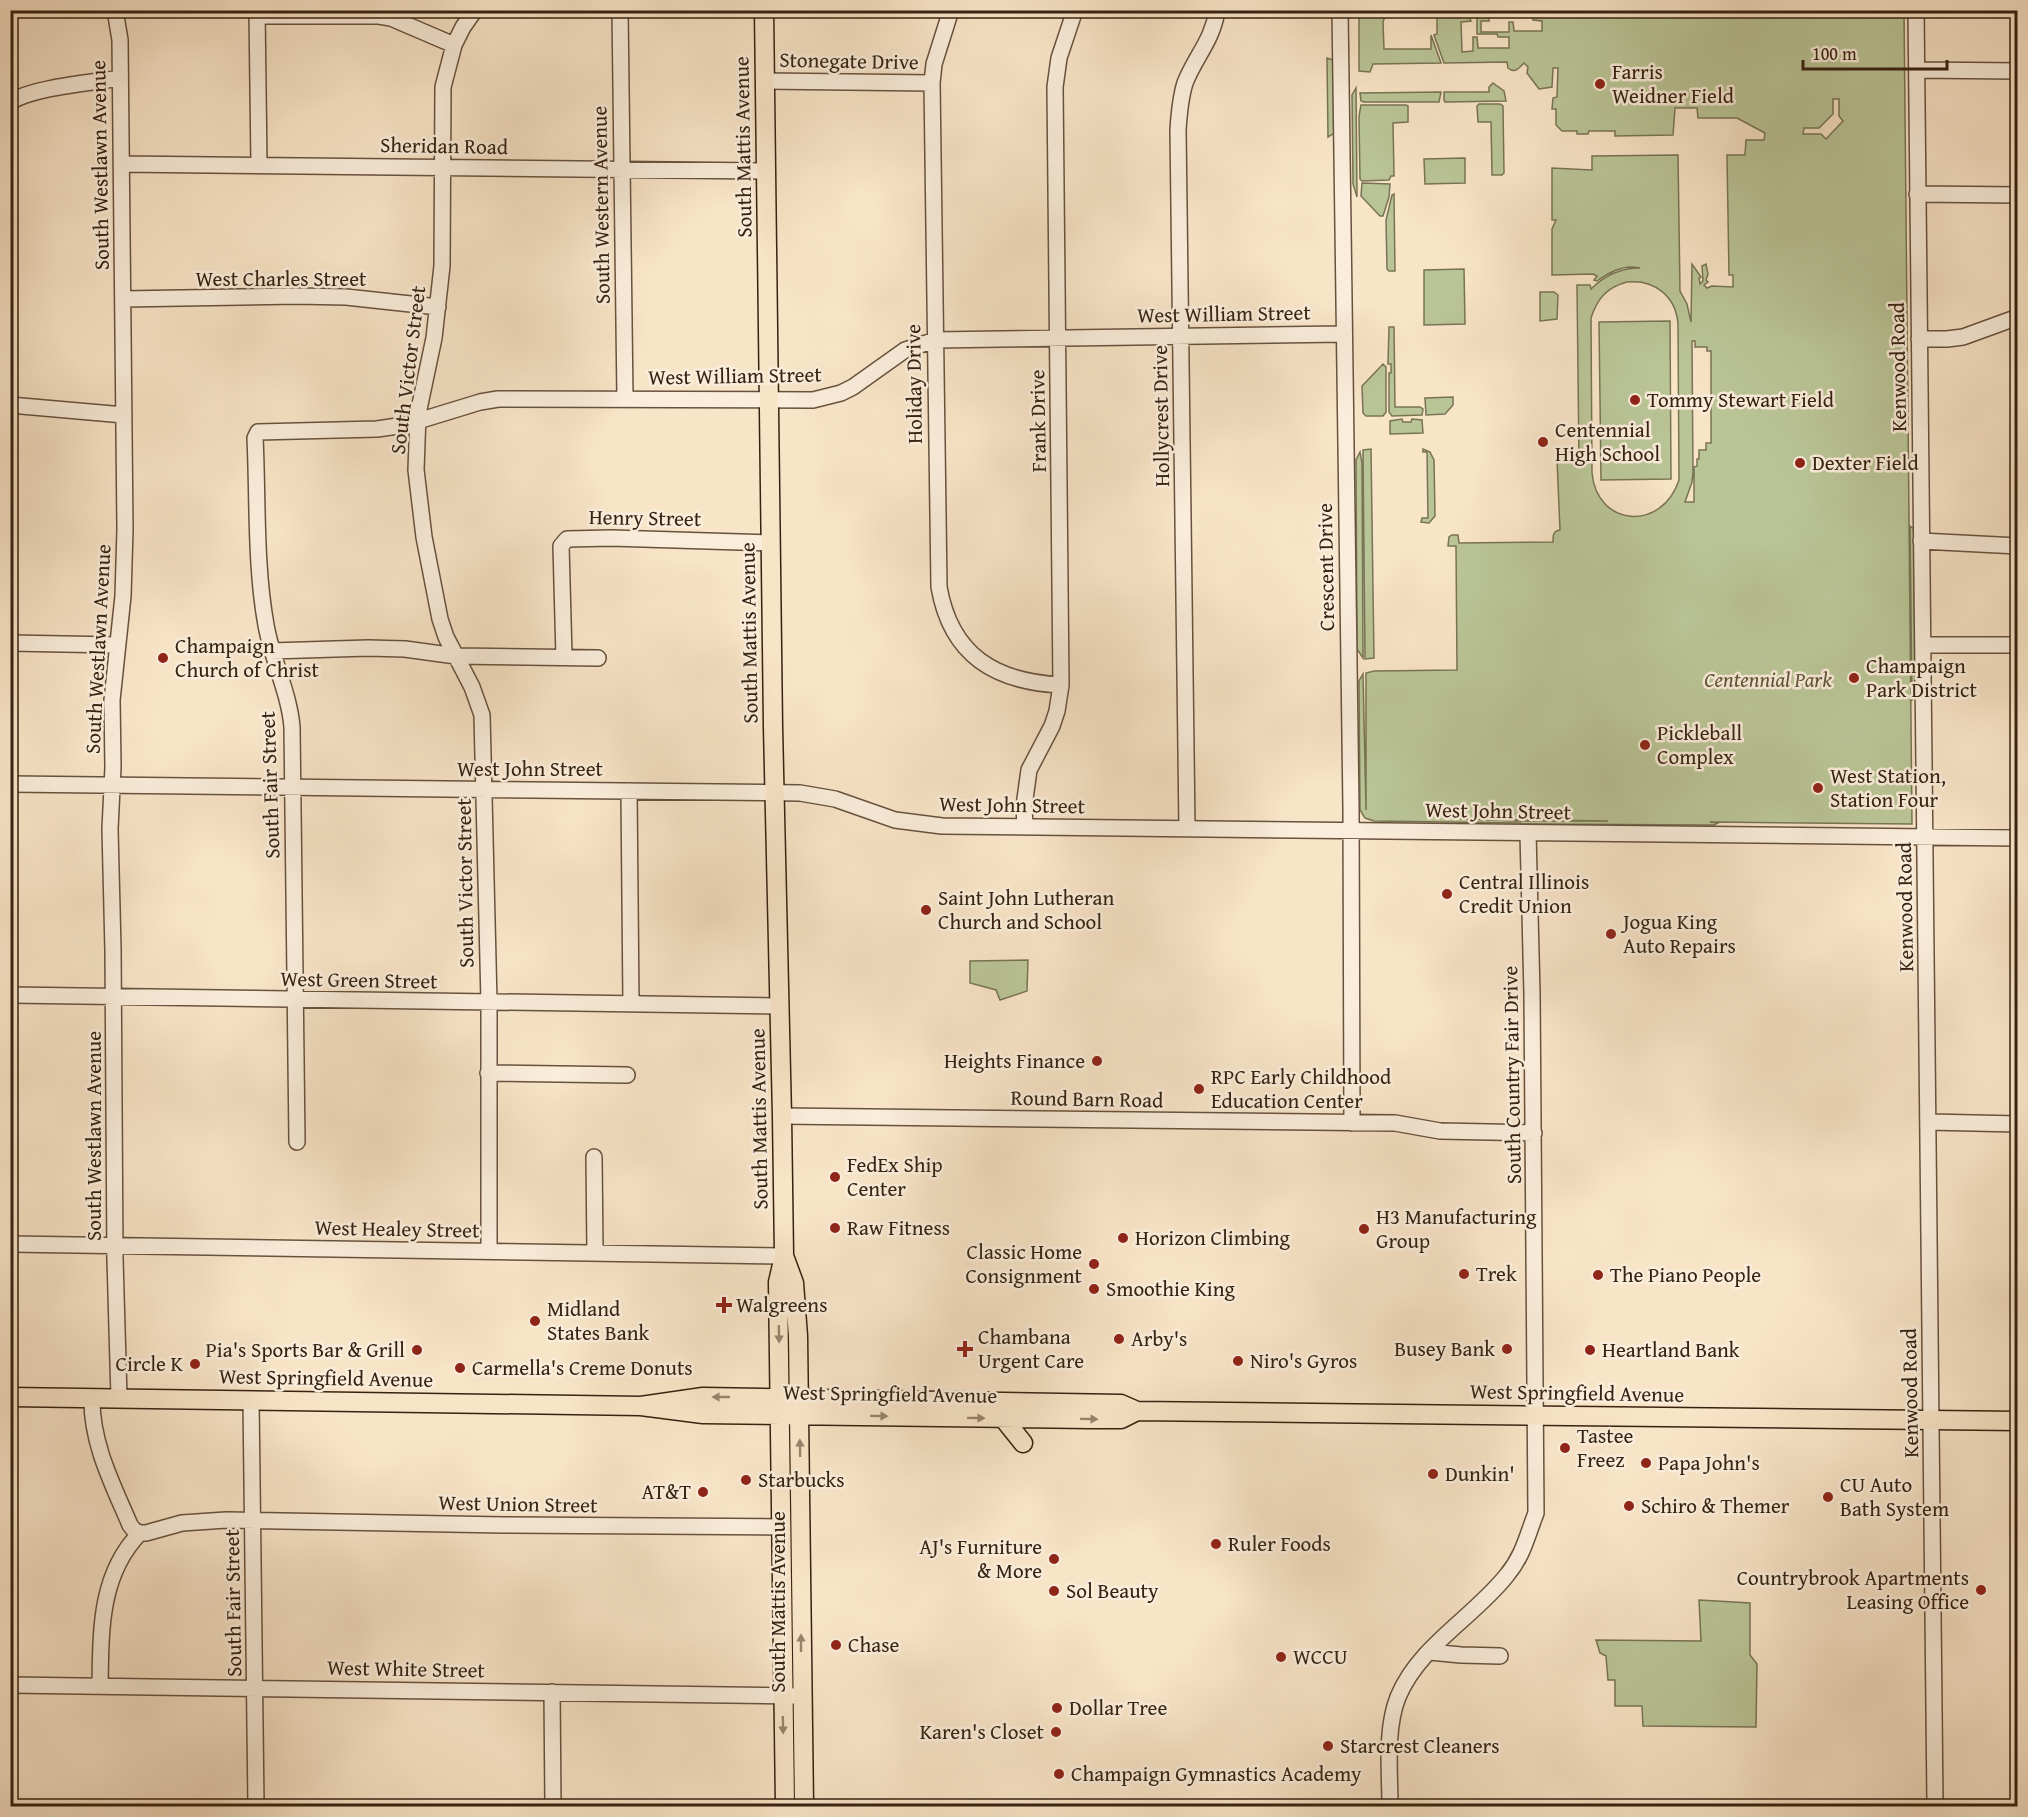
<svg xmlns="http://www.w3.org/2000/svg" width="2028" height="1817" font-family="'Gentium Book Plus',serif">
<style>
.green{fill:#bac597;stroke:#787454;stroke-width:1.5;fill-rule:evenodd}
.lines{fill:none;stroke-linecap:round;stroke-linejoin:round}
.minor-casing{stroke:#67523e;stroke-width:18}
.major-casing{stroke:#372211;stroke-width:21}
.minor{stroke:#faeddb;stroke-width:15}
.major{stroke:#f8e4c7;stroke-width:18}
.oneway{fill:#98836c}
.poi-dot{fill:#8f2418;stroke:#faeddb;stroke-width:2}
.labels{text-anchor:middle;stroke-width:5;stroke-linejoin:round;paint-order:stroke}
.street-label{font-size:21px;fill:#372211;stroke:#faeddb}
.poi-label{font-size:21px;fill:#372211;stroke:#faeddb;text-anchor:start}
.park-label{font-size:21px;font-style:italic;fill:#5e5339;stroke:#faeddb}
</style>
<rect width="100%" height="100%" fill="#f8e4c7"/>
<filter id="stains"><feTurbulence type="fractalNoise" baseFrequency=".00333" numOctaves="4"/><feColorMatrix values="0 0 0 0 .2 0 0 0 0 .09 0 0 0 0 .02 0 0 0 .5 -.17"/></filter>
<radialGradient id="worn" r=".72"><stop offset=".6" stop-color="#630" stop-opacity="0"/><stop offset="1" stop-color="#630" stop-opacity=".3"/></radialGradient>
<!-- green -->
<path class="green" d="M 1359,11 L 1387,11 L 1383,22 L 1384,49 L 1431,49 L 1431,35 L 1441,63 L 1373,64 L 1370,72 L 1359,71 Z
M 1567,11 L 1904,11 L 1912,824 L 1710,822 L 1718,823 L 1714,825 L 1520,824 L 1520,821 L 1608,821 L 1460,819 L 1518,821 L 1518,823 L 1374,821 L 1365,818 L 1360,810 L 1359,681 L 1363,674 L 1366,810 L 1366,673 L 1374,671 L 1457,670 L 1456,546 L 1448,546 L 1449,537 L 1452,535 L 1458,535 L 1459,543 L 1553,542 C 1553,535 1553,531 1560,530 L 1557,459 L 1561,455 L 1567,455 L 1574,459 L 1574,465 L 1579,464 L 1577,285 L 1590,285 L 1591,289 C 1605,275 1620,268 1640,268 C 1625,264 1609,272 1597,281 L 1594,280 L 1597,276 L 1593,274 L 1552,275 L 1552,229 L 1556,220 L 1552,220 L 1552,168 L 1592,170 L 1592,156 L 1678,155 L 1680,291 L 1687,304 L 1691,322 L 1692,264 L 1701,277 L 1699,278 L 1700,284 L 1703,281 L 1702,266 L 1706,264 L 1708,274 L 1706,280 L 1708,282 L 1704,285 L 1707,288 L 1712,286 L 1733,287 L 1733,275 L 1729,275 L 1727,155 L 1745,155 L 1746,140 L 1764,140 L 1765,133 L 1737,118 L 1698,118 L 1697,108 L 1675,108 L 1673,135 L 1615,136 L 1615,131 L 1589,131 L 1588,134 L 1577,134 L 1577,131 L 1562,131 L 1556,125 L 1556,109 L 1552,109 L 1553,98 L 1557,97 L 1558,68 L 1553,68 L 1552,87 L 1539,89 L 1527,73 L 1528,67 L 1524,63 C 1519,68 1515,74 1508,68 L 1507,62 L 1444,63 L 1434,35 L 1437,34 L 1437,18 L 1439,15 L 1462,15 L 1463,13 L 1468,13 L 1471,21 L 1461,22 L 1462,52 L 1473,51 L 1473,37 L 1477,37 L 1478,48 L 1509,48 L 1509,37 L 1498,37 L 1497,34 L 1477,34 L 1477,18 L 1481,14 L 1495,15 L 1489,15 L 1489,21 L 1481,21 L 1481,32 L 1509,32 L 1509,22 L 1513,22 L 1514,31 L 1542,31 L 1542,21 L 1533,20 L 1533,17 L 1563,17 L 1566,15 ZM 1833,99 L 1839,99 L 1839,116 L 1843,121 L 1826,139 L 1821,134 L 1803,134 L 1804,128 L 1819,128 L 1833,114 ZM 1627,282 C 1654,279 1676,296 1678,324 L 1679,480 C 1662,532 1597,527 1592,473 L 1591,318 C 1597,299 1607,287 1627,282 ZM 1692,341 L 1695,341 L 1695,347 L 1707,347 L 1707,351 L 1711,351 L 1711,443 L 1706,443 L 1706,450 L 1699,450 L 1699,459 L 1697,459 L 1697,466 L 1694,467 L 1694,502 L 1685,502 L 1692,482 L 1693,472 Z
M 1327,58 L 1333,60 L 1334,133 L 1328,137 Z
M 1493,83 L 1504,91 L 1506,101 L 1445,102 L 1444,100 L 1444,92 L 1489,92 L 1489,87 Z
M 1356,88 L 1357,197 L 1353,184 L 1352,95 Z
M 1441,92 L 1439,102 L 1364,102 L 1361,101 L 1360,93 Z
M 1479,104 L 1500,104 L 1503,106 L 1504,173 L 1502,175 L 1492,175 L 1491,122 L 1478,122 L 1477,106 Z
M 1361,105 L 1406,105 L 1408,106 L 1408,122 L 1393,123 L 1394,176 L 1391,176 L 1389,180 L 1362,181 L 1360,179 L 1359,116 Z
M 1465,158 L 1465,183 L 1425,184 L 1424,159 Z
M 1362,183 L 1390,184 L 1389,197 L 1383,216 L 1380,216 L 1361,196 Z
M 1394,194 L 1395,271 L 1389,271 L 1387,269 L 1386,220 L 1392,195 Z
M 1464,269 L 1465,324 L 1424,325 L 1424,270 Z
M 1540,292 L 1554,292 L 1558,295 L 1557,319 L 1540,321 Z
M 1670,321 L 1671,479 L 1601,480 L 1599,322 Z
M 1389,327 L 1394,327 L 1395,407 L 1420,407 L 1423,409 L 1422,415 L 1392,416 L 1389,412 L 1389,373 L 1391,373 L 1391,364 L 1388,364 Z
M 1383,364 L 1386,367 L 1386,412 L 1383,416 L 1366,416 L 1363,413 L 1362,386 Z
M 1453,397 L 1453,405 L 1445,414 L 1426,415 L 1425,398 Z
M 1402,419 L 1403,422 L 1411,422 L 1412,419 L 1422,420 L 1423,433 L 1390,434 L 1390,421 Z
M 1371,449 L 1374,658 L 1365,659 L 1363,450 Z
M 1423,449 L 1430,452 L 1434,460 L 1435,516 L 1429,523 L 1421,522 L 1422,518 L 1428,518 L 1427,452 L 1423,452 Z
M 1360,452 L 1362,463 L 1363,658 L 1357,649 L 1356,460 Z
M 1910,526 L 1914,529 L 1915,696 L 1912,700 Z
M 1028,960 L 1027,991 L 1000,1000 L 996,990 L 970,983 L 970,961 Z
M 1699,1600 L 1750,1603 L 1750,1655 L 1757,1664 L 1756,1727 L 1643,1726 L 1642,1706 L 1615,1706 L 1615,1680 L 1608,1680 L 1606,1656 L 1600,1653 L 1596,1640 L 1701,1641 Z"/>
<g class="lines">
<defs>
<path id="minor" d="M 115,10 L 120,40 L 125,529 L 123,596 L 112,700 L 113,767 L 110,829 L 113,950 L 115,1259 L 119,1398
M 257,10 L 259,165
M 475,10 L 463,27 L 454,45 L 443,87 L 442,266 L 434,338 L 418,414 L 416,470 L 424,537 L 440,619 L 446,637 L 472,687 L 482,715 L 489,1002 L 489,1251
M 620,10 L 625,399
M 951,10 L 934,64 L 932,83 L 939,587 C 951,656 996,682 1061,685
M 1340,10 L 1351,808 L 1352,1123
M 1916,10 L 1935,1803
M 257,16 L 379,16 L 391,18 L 454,45
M 1917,70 L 2018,71
M 765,81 L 932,83
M 10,102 C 34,87 91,83 120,78
M 121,164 L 766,171
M 1917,194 L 2018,195
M 123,299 L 296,296 L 346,297 L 438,307
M 1919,339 L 1947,339 L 1963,337 L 2018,317
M 10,405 L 124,415
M 1921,541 L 2018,546
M 10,643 L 117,645
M 1923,645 L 2018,645
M 271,651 L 368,648 L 405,649 L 456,656 L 598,658
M 564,657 L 561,546 L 567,539 L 611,538 L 771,543
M 10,784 L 800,793 L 835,799 L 895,820 L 942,826 L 2018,838
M 629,791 L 631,1004
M 1025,827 L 1024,806 L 1029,770 L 1052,726 L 1057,711 L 1061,685 L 1055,87 L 1059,58 L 1075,10
M 1187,829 L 1178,130 C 1179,114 1180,99 1185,83 C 1195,57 1213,40 1217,10
M 10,995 L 780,1006
M 488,1073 L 627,1075
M 782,1116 L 1395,1123 L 1440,1131 L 1534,1133
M 1929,1122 L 2018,1124
M 297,1142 L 292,727 C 289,692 272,660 266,625 C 255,564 258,500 255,438 L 258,432 L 377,429 L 405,425 L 480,402 L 498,399 L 813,400 L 841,393 L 853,387 L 905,350 L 935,340 L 1343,334
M 594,1157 L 595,1252
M 10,1244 L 784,1256
M 92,1398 C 91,1443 113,1485 130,1525 L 134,1530 L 140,1533
M 251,1400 L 256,1806
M 1430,1652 L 1461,1655 L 1500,1656
M 10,1685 L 801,1696
M 100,1686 C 101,1632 99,1575 140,1533 L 146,1533 L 182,1523 L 226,1520 L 504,1525 L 782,1527
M 552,1692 L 553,1806
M 1390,1806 C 1390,1772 1385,1730 1398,1697 C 1419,1646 1474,1617 1507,1575 C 1523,1556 1527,1536 1536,1513 L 1532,994 L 1528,833"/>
<path id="major" d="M 764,10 L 773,727 L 782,1116 L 784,1256 L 778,1282 L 785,1806
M 784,1256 L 794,1283 L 798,1336 L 804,1806
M 10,1397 L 641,1406 L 703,1414 L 1090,1419 L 1121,1419 L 1137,1411
M 641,1406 L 703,1397 L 1121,1404 L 1137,1411 L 2018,1421
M 1003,1418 L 1023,1443"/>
</defs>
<!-- minor casing -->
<use href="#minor" class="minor-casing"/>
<!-- major casing -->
<use href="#major" class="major-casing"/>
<!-- minor -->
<use href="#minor" class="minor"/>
<!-- major -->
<use href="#major" class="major"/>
</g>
<!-- one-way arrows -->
<defs><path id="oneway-solid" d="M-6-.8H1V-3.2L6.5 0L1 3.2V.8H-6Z" transform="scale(1.5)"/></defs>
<g class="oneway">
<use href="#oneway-solid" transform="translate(779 1334) rotate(89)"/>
<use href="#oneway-solid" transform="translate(721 1397) rotate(-180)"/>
<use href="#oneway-solid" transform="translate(879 1416) rotate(1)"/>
<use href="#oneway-solid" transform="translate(976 1418) rotate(1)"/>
<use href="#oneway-solid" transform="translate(1089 1419) rotate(1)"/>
<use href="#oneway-solid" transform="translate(800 1448) rotate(-91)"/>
<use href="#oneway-solid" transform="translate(801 1643) rotate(-90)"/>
<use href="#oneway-solid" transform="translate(783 1725) rotate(89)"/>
</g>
<!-- markers -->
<g class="poi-dot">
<circle cx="1600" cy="84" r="6"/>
<circle cx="1635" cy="400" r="6"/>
<circle cx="1543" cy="442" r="6"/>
<circle cx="1800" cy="463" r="6"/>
<circle cx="163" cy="658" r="6"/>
<circle cx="1854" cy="678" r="6"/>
<circle cx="1645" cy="745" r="6"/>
<circle cx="1818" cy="788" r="6"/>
<circle cx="1447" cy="894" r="6"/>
<circle cx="926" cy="910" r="6"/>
<circle cx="1611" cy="934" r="6"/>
<circle cx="1097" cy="1061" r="6"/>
<circle cx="1199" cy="1089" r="6"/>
<circle cx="835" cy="1177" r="6"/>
<circle cx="835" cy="1228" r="6"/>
<circle cx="1364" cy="1229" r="6"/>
<circle cx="1123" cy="1238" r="6"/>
<circle cx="1094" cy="1264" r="6"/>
<circle cx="1464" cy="1274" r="6"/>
<circle cx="1598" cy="1275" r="6"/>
<circle cx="1094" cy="1289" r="6"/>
<path d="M721 1296h6v6h6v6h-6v6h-6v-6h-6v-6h6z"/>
<circle cx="535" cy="1321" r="6"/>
<circle cx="1119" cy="1339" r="6"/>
<path d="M962 1340h6v6h6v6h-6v6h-6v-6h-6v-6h6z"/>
<circle cx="1507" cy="1349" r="6"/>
<circle cx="417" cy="1350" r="6"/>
<circle cx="1590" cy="1350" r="6"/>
<circle cx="1238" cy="1361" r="6"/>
<circle cx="195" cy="1364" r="6"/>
<circle cx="460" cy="1368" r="6"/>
<circle cx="1565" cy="1448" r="6"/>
<circle cx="1646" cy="1463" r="6"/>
<circle cx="1433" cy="1474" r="6"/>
<circle cx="746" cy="1480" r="6"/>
<circle cx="703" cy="1492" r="6"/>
<circle cx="1828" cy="1497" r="6"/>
<circle cx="1629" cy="1506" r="6"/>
<circle cx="1216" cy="1544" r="6"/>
<circle cx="1054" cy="1559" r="6"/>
<circle cx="1981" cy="1590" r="6"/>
<circle cx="1054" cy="1591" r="6"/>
<circle cx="836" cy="1645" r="6"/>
<circle cx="1281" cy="1657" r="6"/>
<circle cx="1057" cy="1708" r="6"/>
<circle cx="1056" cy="1732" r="6"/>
<circle cx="1328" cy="1746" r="6"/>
<circle cx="1059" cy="1774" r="6"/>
</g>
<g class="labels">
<!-- street labels -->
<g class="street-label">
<text transform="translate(849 61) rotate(1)" y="7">Stonegate Drive</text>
<text transform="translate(444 146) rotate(1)" y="7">Sheridan Road</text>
<text transform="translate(743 147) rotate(-91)" y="7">South Mattis Avenue</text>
<text transform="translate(100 165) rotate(-91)" y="7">South Westlawn Avenue</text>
<text transform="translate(601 205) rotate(-91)" y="7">South Western Avenue</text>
<text x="281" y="286">West Charles Street</text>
<text transform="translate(1224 314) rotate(-1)" y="7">West William Street</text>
<text transform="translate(1898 367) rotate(-91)" y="7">Kenwood Road</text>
<text transform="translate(408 370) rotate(-83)" y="7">South Victor Street</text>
<text transform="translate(735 376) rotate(-1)" y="7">West William Street</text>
<text transform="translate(914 384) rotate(-91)" y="7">Holiday Drive</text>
<text transform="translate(1161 416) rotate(-91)" y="7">Hollycrest Drive</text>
<text transform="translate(1038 421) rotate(-91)" y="7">Frank Drive</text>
<text transform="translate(645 518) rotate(1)" y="7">Henry Street</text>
<text transform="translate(1326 567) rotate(-91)" y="7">Crescent Drive</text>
<text transform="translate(749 633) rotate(-91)" y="7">South Mattis Avenue</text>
<text transform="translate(98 649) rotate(-87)" y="7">South Westlawn Avenue</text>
<text x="530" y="776">West John Street</text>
<text transform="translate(270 785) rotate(-92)" y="7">South Fair Street</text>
<text transform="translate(1012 805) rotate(1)" y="7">West John Street</text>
<text transform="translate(1498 811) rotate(1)" y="7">West John Street</text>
<text transform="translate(465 883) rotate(-91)" y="7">South Victor Street</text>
<text transform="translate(1905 907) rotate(-91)" y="7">Kenwood Road</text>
<text transform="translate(359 980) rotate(1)" y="7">West Green Street</text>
<text transform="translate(1512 1075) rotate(-91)" y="7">South Country Fair Drive</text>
<text transform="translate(1087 1099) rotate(1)" y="7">Round Barn Road</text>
<text transform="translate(759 1119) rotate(-91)" y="7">South Mattis Avenue</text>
<text transform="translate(94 1136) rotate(-90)" y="7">South Westlawn Avenue</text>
<text transform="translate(397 1229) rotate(1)" y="7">West Healey Street</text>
<text transform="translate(326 1378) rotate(1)" y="7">West Springfield Avenue</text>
<text transform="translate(1577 1393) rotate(1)" y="7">West Springfield Avenue</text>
<text transform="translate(1910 1393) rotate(-91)" y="7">Kenwood Road</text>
<text transform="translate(890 1394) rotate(1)" y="7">West Springfield Avenue</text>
<text transform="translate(518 1504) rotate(1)" y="7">West Union Street</text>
<text transform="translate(778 1602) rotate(-90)" y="7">South Mattis Avenue</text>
<text transform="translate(233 1603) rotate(-91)" y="7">South Fair Street</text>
<text transform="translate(406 1669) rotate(1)" y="7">West White Street</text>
</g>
<!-- poi labels -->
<g class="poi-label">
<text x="1612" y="79">Farris<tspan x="1612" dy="24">Weidner Field</tspan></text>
<text x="1647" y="407">Tommy Stewart Field</text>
<text x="1555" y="437">Centennial<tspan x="1555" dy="24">High School</tspan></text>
<text x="1812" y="470">Dexter Field</text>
<text x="175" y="653">Champaign<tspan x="175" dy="24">Church of Christ</tspan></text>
<text x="1866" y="673">Champaign<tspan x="1866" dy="24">Park District</tspan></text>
<text x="1657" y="740">Pickleball<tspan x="1657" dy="24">Complex</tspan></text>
<text x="1830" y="783">West Station,<tspan x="1830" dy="24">Station Four</tspan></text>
<text x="1459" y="889">Central Illinois<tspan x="1459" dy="24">Credit Union</tspan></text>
<text x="938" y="905">Saint John Lutheran<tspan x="938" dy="24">Church and School</tspan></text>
<text x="1623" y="929">Jogua King<tspan x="1623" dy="24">Auto Repairs</tspan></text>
<text x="1085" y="1068" text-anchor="end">Heights Finance</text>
<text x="1211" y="1084">RPC Early Childhood<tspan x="1211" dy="24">Education Center</tspan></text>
<text x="847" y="1172">FedEx Ship<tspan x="847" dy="24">Center</tspan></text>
<text x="1376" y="1224">H3 Manufacturing<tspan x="1376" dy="24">Group</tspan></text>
<text x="847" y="1235">Raw Fitness</text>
<text x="1135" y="1245">Horizon Climbing</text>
<text x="1082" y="1259" text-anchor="end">Classic Home<tspan x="1082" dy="24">Consignment</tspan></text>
<text x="1476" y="1281">Trek</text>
<text x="1610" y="1282">The Piano People</text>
<text x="1106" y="1296">Smoothie King</text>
<text x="736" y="1312">Walgreens</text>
<text x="547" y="1316">Midland<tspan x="547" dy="24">States Bank</tspan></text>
<text x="978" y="1344">Chambana<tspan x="978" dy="24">Urgent Care</tspan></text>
<text x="1131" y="1346">Arby's</text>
<text x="1495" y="1356" text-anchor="end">Busey Bank</text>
<text x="405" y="1357" text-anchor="end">Pia's Sports Bar &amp; Grill</text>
<text x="1602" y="1357">Heartland Bank</text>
<text x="1250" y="1368">Niro's Gyros</text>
<text x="183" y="1371" text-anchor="end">Circle K</text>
<text x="472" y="1375">Carmella's Creme Donuts</text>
<text x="1577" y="1443">Tastee<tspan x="1577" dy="24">Freez</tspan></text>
<text x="1658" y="1470">Papa John's</text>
<text x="1445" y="1481">Dunkin'</text>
<text x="758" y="1487">Starbucks</text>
<text x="1840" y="1492">CU Auto<tspan x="1840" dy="24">Bath System</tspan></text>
<text x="691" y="1499" text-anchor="end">AT&amp;T</text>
<text x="1641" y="1513">Schiro &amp; Themer</text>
<text x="1228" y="1551">Ruler Foods</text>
<text x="1042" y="1554" text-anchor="end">AJ's Furniture<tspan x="1042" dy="24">&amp; More</tspan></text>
<text x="1969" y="1585" text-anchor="end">Countrybrook Apartments<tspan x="1969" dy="24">Leasing Office</tspan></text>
<text x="1066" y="1598">Sol Beauty</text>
<text x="848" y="1652">Chase</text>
<text x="1293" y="1664">WCCU</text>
<text x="1069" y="1715">Dollar Tree</text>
<text x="1044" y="1739" text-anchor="end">Karen's Closet</text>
<text x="1340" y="1753">Starcrest Cleaners</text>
<text x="1071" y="1781">Champaign Gymnastics Academy</text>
</g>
<!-- park labels -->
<g class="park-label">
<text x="1768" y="687">Centennial Park</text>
</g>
</g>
<!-- margin -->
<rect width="2028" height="1817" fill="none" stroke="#f8e4c7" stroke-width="36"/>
<rect x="12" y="12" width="2004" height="1793" fill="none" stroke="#372211" stroke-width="3"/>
<rect x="18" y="18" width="1992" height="1781" fill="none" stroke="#372211" stroke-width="1.5"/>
<!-- scale -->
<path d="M1803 60v9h144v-9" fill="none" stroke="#372211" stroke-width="3"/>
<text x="1812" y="60" font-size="18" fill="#372211" stroke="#faeddb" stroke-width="4.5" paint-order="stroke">100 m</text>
<rect width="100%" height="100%" filter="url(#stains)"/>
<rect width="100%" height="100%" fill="url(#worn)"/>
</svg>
